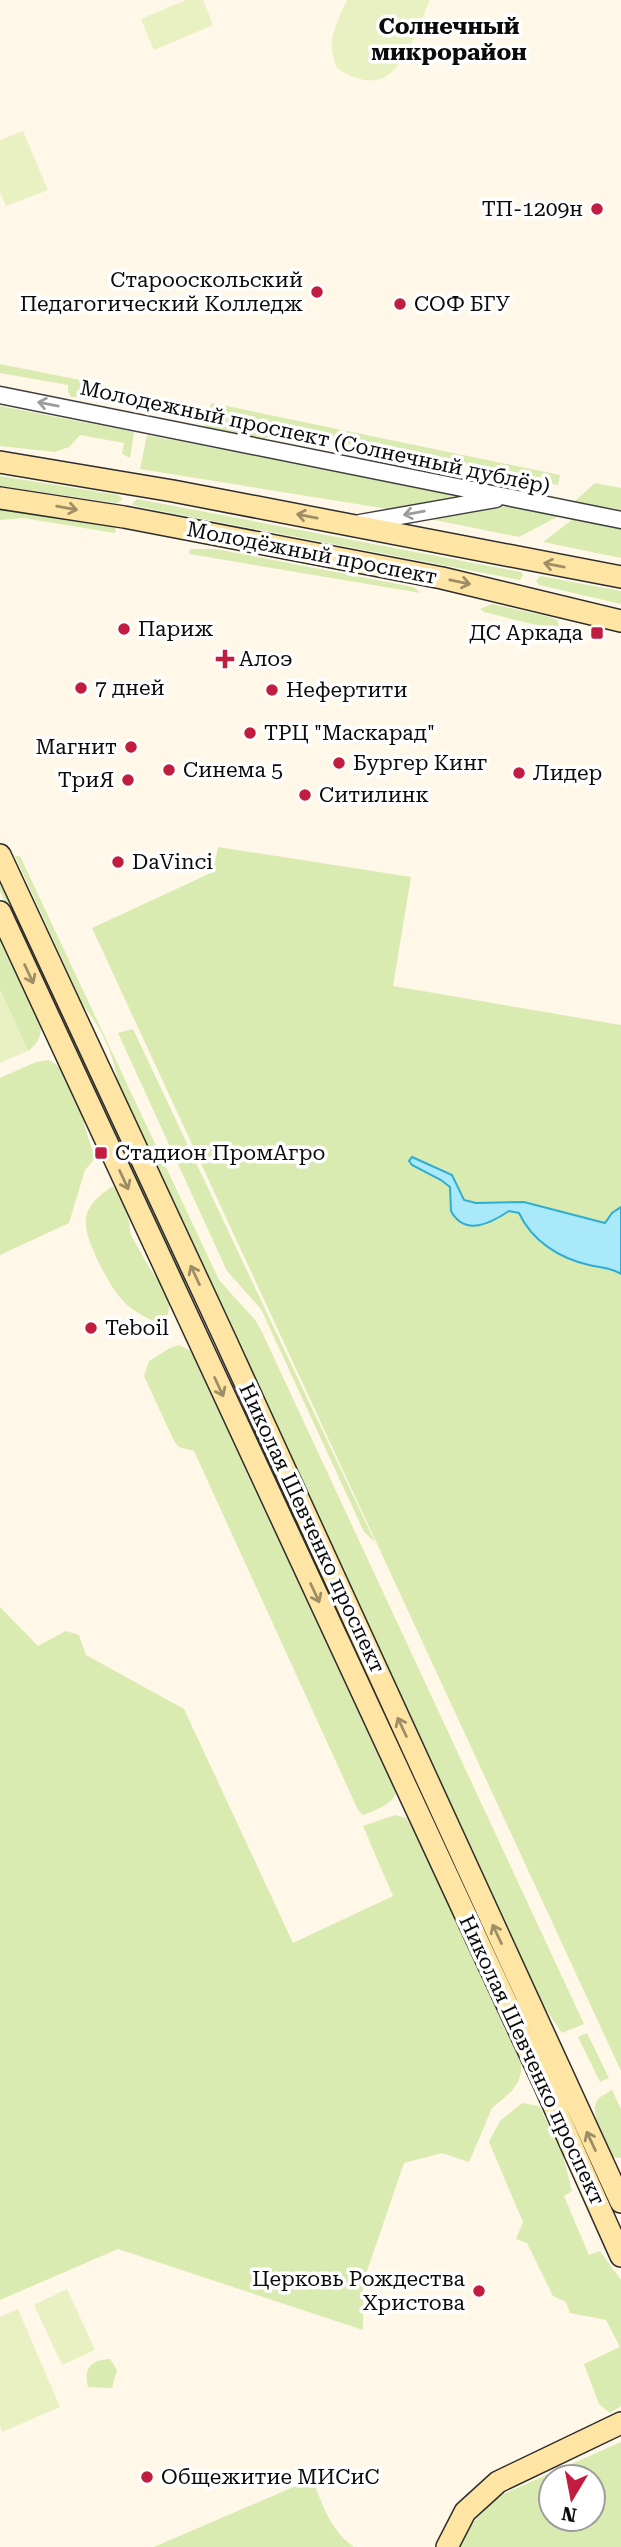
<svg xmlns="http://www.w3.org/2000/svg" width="621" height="2547" font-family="'Roboto Serif',serif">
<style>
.green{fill:#d9ebb1;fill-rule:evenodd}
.pitch{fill:#e9f1c3}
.water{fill:#aae9f9;stroke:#2eaed4;stroke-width:2}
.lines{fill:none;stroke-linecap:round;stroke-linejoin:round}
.street-casing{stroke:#3e3e3e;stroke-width:19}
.secondary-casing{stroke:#2d2d2d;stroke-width:24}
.street{stroke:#fff;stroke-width:16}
.secondary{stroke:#ffe5a3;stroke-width:21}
.oneway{stroke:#9d9d9d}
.oneway2{stroke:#9d8e66}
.poi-dot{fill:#c11d41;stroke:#fff;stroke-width:2.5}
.labels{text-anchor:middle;stroke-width:7;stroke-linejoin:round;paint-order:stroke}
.poi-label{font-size:21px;fill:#0b0b0b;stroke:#fff;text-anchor:start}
.street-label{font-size:21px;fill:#0b0b0b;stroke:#fff}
.neighbourhood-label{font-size:23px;font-weight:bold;fill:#0b0b0b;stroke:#fff}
</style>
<rect width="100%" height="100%" fill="#fff7e8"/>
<!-- green -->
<path class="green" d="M 0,364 L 80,380 L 82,393 L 77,397 L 71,397 L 68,392 L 68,385 L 0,373 Z
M 212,403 L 560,475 L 558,485 L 274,429 L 265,440 L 209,429 L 203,423 L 202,417 Z
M 0,406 L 134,432 L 130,458 L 122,454 L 124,443 L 80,435 L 69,447 L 55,452 L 0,446 Z
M 147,435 L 464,496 L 394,510 L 140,469 Z
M 0,476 L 118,495 L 122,498 L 121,501 L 117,503 L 0,486 Z
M 595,483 L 621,488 L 621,510 L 574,502 Z
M 137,499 L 521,572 L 523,575 L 520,580 L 135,506 L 132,504 Z
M 508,506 L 559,516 L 519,537 L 425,518 Z
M 0,508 L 116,527 L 115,533 L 23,518 L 0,520 Z
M 573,519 L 621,529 L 621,558 L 543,542 Z
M 190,549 L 216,549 L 413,587 L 421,593 L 189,554 Z
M 540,576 L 621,591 L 621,604 L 539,585 L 536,581 Z
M 492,604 L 550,617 L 557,620 L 561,631 L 484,612 L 480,609 Z
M 218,847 L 411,877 L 393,986 L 621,1025 L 621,2071 L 92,928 L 213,872 Z
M 15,856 L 20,856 L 219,1280 L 256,1321 L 262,1332 L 584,2024 L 562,2033 L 545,2008 L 510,1937 L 118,1084 C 114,1054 102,1029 83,1005 Z
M 0,874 L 188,1279 L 183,1284 L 179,1279 L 0,891 Z
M 0,935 C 9,953 40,1011 41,1028 C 41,1037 36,1046 28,1051 L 0,990 Z
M 133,1029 L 375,1542 L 364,1532 L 261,1309 L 227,1271 L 118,1033 Z
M 48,1060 C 79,1071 82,1131 96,1157 L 85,1170 L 69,1223 L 0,1255 L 0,1078 L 36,1062 Z
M 113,1186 L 126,1205 L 131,1235 L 150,1269 L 165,1287 L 170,1301 L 168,1314 L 157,1322 C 124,1310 113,1291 98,1261 C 82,1227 77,1209 113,1186 Z
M 179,1345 L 189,1350 L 195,1357 L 393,1782 C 394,1785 396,1792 395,1795 C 392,1804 372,1812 363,1815 L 358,1810 L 194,1451 L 179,1447 L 174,1441 L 144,1376 L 149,1361 L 170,1348 Z
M 0,1607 L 38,1646 L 66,1631 L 79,1635 L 86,1655 L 184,1709 L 293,1943 L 393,1896 L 363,1826 L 395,1815 L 406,1818 L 414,1831 L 513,2043 L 521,2062 L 521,2073 L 518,2082 L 511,2092 L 492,2108 L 469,2162 L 442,2153 L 404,2163 L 363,2283 L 363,2330 L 118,2249 L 0,2300 Z
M 587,2033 L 609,2078 L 600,2082 L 578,2037 Z
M 612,2090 L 621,2109 L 621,2158 L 612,2157 C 606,2144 588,2112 598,2099 C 602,2095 608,2093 612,2090 Z
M 522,2103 L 539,2106 L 561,2148 L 572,2191 L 564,2196 L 589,2255 L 600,2251 L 621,2280 L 621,2406 L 610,2413 L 599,2404 L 584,2364 L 620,2347 L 606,2320 L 570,2313 L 566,2302 L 553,2296 L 527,2243 L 516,2239 L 523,2222 L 489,2142 L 500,2121 Z
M 110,2359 L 117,2370 L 112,2388 L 88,2387 C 83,2367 92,2360 110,2359 Z
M 621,2442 L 621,2547 L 458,2547 L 464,2532 L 499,2496 ZM 551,2477 L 593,2477 L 593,2519 L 551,2519 Z
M 312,2479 C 323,2505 330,2530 354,2547 L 154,2547 Z"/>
<!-- pitch -->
<path class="pitch" d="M 186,0 L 203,0 L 213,25 L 154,50 L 141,19 Z
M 347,0 L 430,0 C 411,42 397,108 337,68 C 325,42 336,24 347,0 Z
M 23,131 L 48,190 L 6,206 L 0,192 L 0,140 Z
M 0,990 L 28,1051 L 0,1063 Z
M 67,2289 L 95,2350 L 62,2365 L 34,2305 Z
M 18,2309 L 60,2407 L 2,2432 L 0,2426 L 0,2317 Z"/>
<!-- water -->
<path class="water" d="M 412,1157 L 452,1175 L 464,1200 L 476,1203 L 524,1202 L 605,1223 L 612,1213 L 621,1207 L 621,1274 C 610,1267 601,1268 589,1265 C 559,1258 532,1241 519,1213 L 509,1211 C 491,1223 465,1237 451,1211 L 450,1187 L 441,1180 L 412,1165 L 409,1161 Z"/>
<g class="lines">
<defs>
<path id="street" d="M 0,395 L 621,520
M 360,523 L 496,499"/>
<path id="secondary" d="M 0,462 L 173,491 L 621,577
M 0,498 L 124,517 L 442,578 L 621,621
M 0,855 L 226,1341 L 621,2202
M 0,912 L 544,2084 L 621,2256
M 447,2547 L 465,2512 L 498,2482 L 621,2423"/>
</defs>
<!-- street casing -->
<use href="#street" class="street-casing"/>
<!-- secondary casing -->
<use href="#secondary" class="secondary-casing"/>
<!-- street -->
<use href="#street" class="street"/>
<!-- secondary -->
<use href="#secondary" class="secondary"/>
</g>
<!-- one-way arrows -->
<defs><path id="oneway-shaft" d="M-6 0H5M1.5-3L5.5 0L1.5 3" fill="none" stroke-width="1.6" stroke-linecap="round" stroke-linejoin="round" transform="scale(1.75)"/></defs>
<g class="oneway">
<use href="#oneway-shaft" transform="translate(48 404) rotate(-169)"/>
<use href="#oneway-shaft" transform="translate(414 513) rotate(170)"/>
</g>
<g class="oneway2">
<use href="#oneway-shaft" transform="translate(67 508) rotate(10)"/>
<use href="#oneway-shaft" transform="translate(307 516) rotate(-169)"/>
<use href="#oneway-shaft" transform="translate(554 565) rotate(-169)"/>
<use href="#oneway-shaft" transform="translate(460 582) rotate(12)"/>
<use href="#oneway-shaft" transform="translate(29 974) rotate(65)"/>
<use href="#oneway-shaft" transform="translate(124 1180) rotate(65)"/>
<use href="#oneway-shaft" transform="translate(195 1275) rotate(-115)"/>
<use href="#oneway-shaft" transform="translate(219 1387) rotate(65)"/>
<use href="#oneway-shaft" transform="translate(315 1593) rotate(65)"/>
<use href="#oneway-shaft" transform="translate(402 1727) rotate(-115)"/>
<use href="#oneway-shaft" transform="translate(497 1934) rotate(-115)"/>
<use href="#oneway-shaft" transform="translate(591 2141) rotate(-115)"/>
</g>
<!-- markers -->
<g class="poi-dot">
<circle cx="597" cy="209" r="7"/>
<circle cx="317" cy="292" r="7"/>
<circle cx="400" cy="304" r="7"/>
<circle cx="124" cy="629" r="7"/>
<rect x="590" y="626" width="14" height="14" rx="3.5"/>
<path d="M221.5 648.5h7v7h7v7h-7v7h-7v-7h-7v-7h7z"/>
<circle cx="81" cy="688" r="7"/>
<circle cx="272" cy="690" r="7"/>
<circle cx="250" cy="733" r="7"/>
<circle cx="131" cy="747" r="7"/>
<circle cx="339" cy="763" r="7"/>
<circle cx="169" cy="770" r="7"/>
<circle cx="519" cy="773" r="7"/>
<circle cx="128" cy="780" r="7"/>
<circle cx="305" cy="795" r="7"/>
<circle cx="118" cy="862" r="7"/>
<rect x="94" y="1146" width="14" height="14" rx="3.5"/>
<circle cx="91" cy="1328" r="7"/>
<circle cx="479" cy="2291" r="7"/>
<circle cx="147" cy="2477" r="7"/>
</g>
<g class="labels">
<!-- poi labels -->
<g class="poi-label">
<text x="583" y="216" text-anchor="end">ТП-1209н</text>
<text x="303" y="287" text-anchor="end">Старооскольский<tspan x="303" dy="24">Педагогический Колледж</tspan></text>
<text x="414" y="311">СОФ БГУ</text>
<text x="138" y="636">Париж</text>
<text x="583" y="640" text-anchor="end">ДС Аркада</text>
<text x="239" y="666">Алоэ</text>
<text x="95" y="695">7 дней</text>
<text x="286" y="697">Нефертити</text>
<text x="264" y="740">ТРЦ "Маскарад"</text>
<text x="117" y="754" text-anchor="end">Магнит</text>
<text x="353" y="770">Бургер Кинг</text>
<text x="183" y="777">Синема 5</text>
<text x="533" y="780">Лидер</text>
<text x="114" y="787" text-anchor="end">ТриЯ</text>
<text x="319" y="802">Ситилинк</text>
<text x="132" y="869">DaVinci</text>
<text x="115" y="1160">Стадион ПромАгро</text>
<text x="105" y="1335">Teboil</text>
<text x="465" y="2286" text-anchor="end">Церковь Рождества<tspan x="465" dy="24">Христова</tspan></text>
<text x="161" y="2484">Общежитие МИСиС</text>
</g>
<!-- street labels -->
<g class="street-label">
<text transform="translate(315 437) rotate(12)" y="7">Молодежный проспект (Солнечный дублёр)</text>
<text transform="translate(312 553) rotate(11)" y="7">Молодёжный проспект</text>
<text transform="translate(312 1528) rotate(65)" y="7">Николая Шевченко проспект</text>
<text transform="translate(532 2060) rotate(65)" y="7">Николая Шевченко проспект</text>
</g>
<!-- neighbourhood labels -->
<g class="neighbourhood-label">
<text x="449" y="34">Солнечный<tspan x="449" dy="26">микрорайон</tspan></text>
</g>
</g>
<!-- north arrow -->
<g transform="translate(572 2498) rotate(190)"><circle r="33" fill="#ffffff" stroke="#9d9d9d" stroke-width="2"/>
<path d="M0-5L12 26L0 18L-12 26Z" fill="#c11d41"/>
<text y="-10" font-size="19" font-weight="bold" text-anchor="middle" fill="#0b0b0b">N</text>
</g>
</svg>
